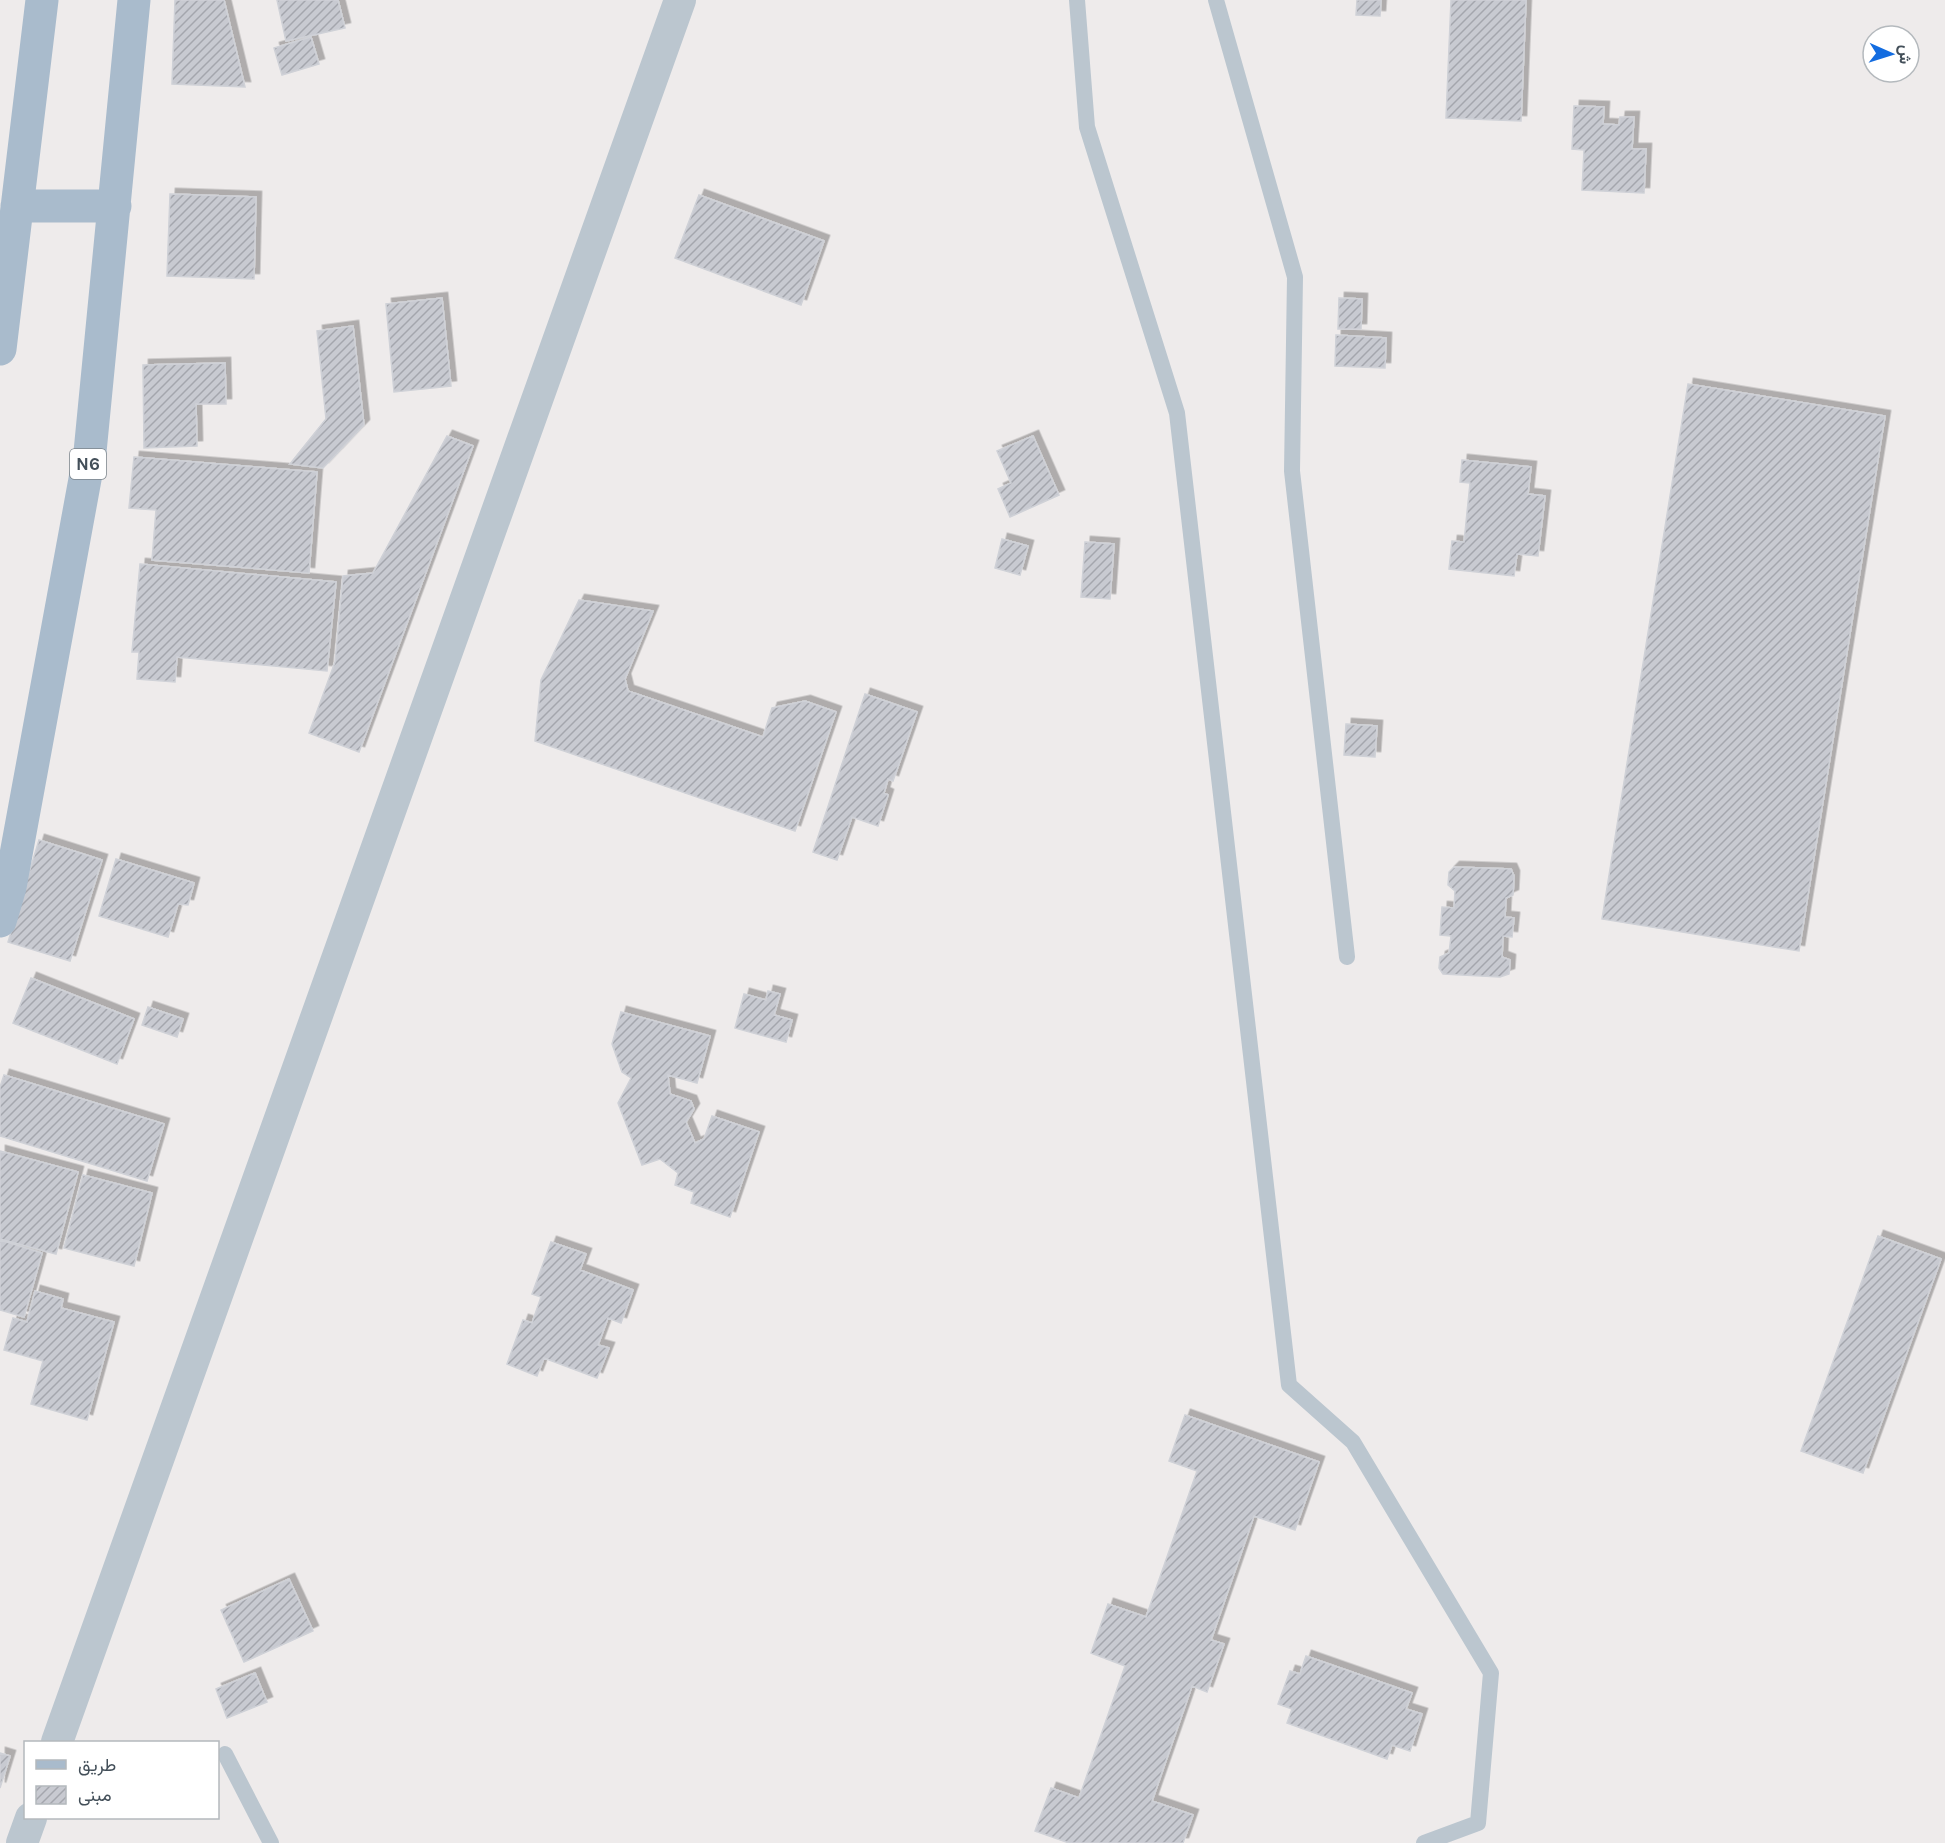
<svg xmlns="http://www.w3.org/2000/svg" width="1945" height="1843" font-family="Karla,Vazirmatn,sans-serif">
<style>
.building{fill:url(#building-hatch);stroke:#cfd1d7;stroke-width:1.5;filter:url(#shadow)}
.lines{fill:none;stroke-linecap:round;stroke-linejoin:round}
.lane{stroke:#bbc6cf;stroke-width:16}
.street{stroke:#bbc6cf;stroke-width:32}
.primary{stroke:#a9bbcc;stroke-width:33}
.labels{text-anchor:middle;stroke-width:5;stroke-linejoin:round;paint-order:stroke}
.shield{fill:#fff;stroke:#7b848b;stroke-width:1.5}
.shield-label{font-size:18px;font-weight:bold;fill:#434f59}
</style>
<defs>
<pattern id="building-hatch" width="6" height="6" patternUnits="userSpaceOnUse" patternTransform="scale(1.5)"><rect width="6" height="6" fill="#c8cad1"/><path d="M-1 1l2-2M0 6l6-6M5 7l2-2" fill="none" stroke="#a4a6ad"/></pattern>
<filter id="shadow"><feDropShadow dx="5.5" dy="-5.5" stdDeviation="0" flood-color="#0004"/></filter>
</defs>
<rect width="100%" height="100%" fill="#eeebeb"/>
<!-- building -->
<path class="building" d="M 175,0 L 224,0 L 245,87 L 172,84 Z
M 277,0 L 338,0 L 345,28 L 286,41 Z
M 1357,0 L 1381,0 L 1380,16 L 1356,15 Z
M 1451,0 L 1526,0 L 1521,121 L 1446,118 Z
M 311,37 L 319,64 L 282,75 L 274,48 Z
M 1574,106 L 1604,107 L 1603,124 L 1619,125 L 1620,117 L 1634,117 L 1632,149 L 1646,149 L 1644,193 L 1582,190 L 1584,150 L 1572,149 Z
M 170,194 L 256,197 L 254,279 L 167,276 Z
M 699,195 L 824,241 L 801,305 L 675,258 Z
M 442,298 L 451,386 L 394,392 L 386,304 Z
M 1339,298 L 1362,299 L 1361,329 L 1338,329 Z
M 353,326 L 364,425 L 323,468 L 290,464 L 326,419 L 317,331 Z
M 1336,335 L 1386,338 L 1385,368 L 1335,366 Z
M 225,363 L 226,404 L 196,404 L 197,446 L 144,448 L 143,365 Z
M 1688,384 L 1885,416 L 1799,951 L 1602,919 Z
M 447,436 L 473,446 L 359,752 L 309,733 L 335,662 L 343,576 L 373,573 Z
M 1033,436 L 1059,495 L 1010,517 L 998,489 L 1011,483 L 997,451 Z
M 134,457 L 317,472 L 309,573 L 152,560 L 156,510 L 129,508 Z
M 1462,460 L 1531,467 L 1528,494 L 1545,496 L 1538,556 L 1517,554 L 1514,576 L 1449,569 L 1452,541 L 1464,542 L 1470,483 L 1460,482 Z
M 1002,539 L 1028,546 L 1020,575 L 995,568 Z
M 1085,542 L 1114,544 L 1110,599 L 1081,597 Z
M 140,564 L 336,582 L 327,671 L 177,657 L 175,682 L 137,679 L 139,652 L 132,652 Z
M 579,600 L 653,611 L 625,679 L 628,691 L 763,737 L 772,708 L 805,701 L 836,712 L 795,831 L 535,741 L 541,680 Z
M 865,694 L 917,712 L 893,781 L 888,779 L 884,793 L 888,795 L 878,826 L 852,817 L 837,860 L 813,852 Z
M 1346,724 L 1377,726 L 1375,757 L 1344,755 Z
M 39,840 L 102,860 L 70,961 L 8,942 Z
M 116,859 L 194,883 L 188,905 L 178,904 L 168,937 L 99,916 Z
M 1454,867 L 1511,869 L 1514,876 L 1513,895 L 1506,898 L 1505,917 L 1514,918 L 1512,937 L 1503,936 L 1502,957 L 1510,960 L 1509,974 L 1500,977 L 1443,974 L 1439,968 L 1440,957 L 1449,953 L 1451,936 L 1440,935 L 1442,907 L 1454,908 L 1455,891 L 1448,885 L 1449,872 Z
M 31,978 L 134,1019 L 117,1064 L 13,1023 Z
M 768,991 L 780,994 L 774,1015 L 792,1020 L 786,1042 L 735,1028 L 744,994 L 766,1000 Z
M 148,1007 L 183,1019 L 177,1037 L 142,1025 Z
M 621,1012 L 710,1036 L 697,1083 L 668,1075 L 670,1094 L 691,1101 L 694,1109 L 686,1122 L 695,1143 L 704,1139 L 712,1116 L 759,1132 L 730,1217 L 691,1203 L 694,1192 L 675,1185 L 678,1173 L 660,1159 L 642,1165 L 618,1103 L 631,1078 L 622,1072 L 612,1044 Z
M 4,1075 L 164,1124 L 147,1181 L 0,1136 L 0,1087 Z
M 0,1151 L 78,1172 L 56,1254 L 0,1239 Z
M 83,1175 L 152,1193 L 134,1266 L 64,1248 Z
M 1878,1236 L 1941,1259 L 1863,1473 L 1801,1451 Z
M 0,1240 L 42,1253 L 24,1317 L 0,1310 Z
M 551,1242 L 586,1254 L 580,1270 L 633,1290 L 621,1323 L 608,1318 L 598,1345 L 609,1348 L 597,1378 L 544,1358 L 537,1376 L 507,1364 L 523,1320 L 532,1323 L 541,1297 L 532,1294 Z
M 35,1291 L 63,1299 L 61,1308 L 114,1322 L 87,1420 L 31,1404 L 43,1361 L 4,1350 L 13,1318 L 27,1322 Z
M 1185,1415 L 1319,1462 L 1295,1530 L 1254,1516 L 1211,1640 L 1224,1644 L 1207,1692 L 1192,1686 L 1152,1801 L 1193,1815 L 1183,1843 L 1069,1843 L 1035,1831 L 1051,1788 L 1079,1798 L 1125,1666 L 1091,1653 L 1108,1604 L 1146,1617 L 1197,1471 L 1169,1461 Z
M 289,1579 L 313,1631 L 244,1662 L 221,1610 Z
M 1306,1656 L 1412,1693 L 1406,1709 L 1422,1714 L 1410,1751 L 1392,1745 L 1387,1759 L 1287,1723 L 1292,1709 L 1278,1704 L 1290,1671 L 1300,1674 Z
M 255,1673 L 267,1702 L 227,1718 L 216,1689 Z
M 0,1753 L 10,1756 L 0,1788 Z"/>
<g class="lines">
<!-- lane -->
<path class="lane" d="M 1077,0 L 1087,127 L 1177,413 L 1289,1385 L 1353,1442 L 1491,1673 L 1478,1823 L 1424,1843
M 1216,0 L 1295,277 L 1292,471 L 1347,957
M 225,1754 L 271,1843"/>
<!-- street -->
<path class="street" d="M 57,1742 L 680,0
M 22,1843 L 31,1818"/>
<!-- primary -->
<path class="primary" d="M 17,206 L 115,206
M 0,349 L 42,0
M 0,921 L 10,887 L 90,452 L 134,0"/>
</g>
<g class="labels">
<!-- shield labels -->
<rect class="shield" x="70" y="449" width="36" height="30" rx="4.5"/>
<g class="shield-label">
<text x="88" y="470">N6</text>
</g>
</g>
<!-- legend -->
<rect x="24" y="1741" width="195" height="78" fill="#ffffff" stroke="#b4b9bd" stroke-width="1.5"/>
<rect x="36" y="1760" width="30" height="9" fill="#a9bbcc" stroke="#b4b9bd" stroke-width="1.5"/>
<text x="78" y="1771" font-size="18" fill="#434f59">طريق</text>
<rect x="36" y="1786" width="30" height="18" fill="url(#building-hatch)" stroke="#b4b9bd" stroke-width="1.5"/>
<text x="78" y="1801" font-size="18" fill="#434f59">مبنى</text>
<!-- north arrow -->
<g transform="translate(1891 54) rotate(93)"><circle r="28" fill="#ffffff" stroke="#b4b9bd" stroke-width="1.5"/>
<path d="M0-4.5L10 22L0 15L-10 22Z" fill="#136ce0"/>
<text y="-9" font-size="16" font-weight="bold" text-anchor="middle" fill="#434f59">ش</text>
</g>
</svg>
